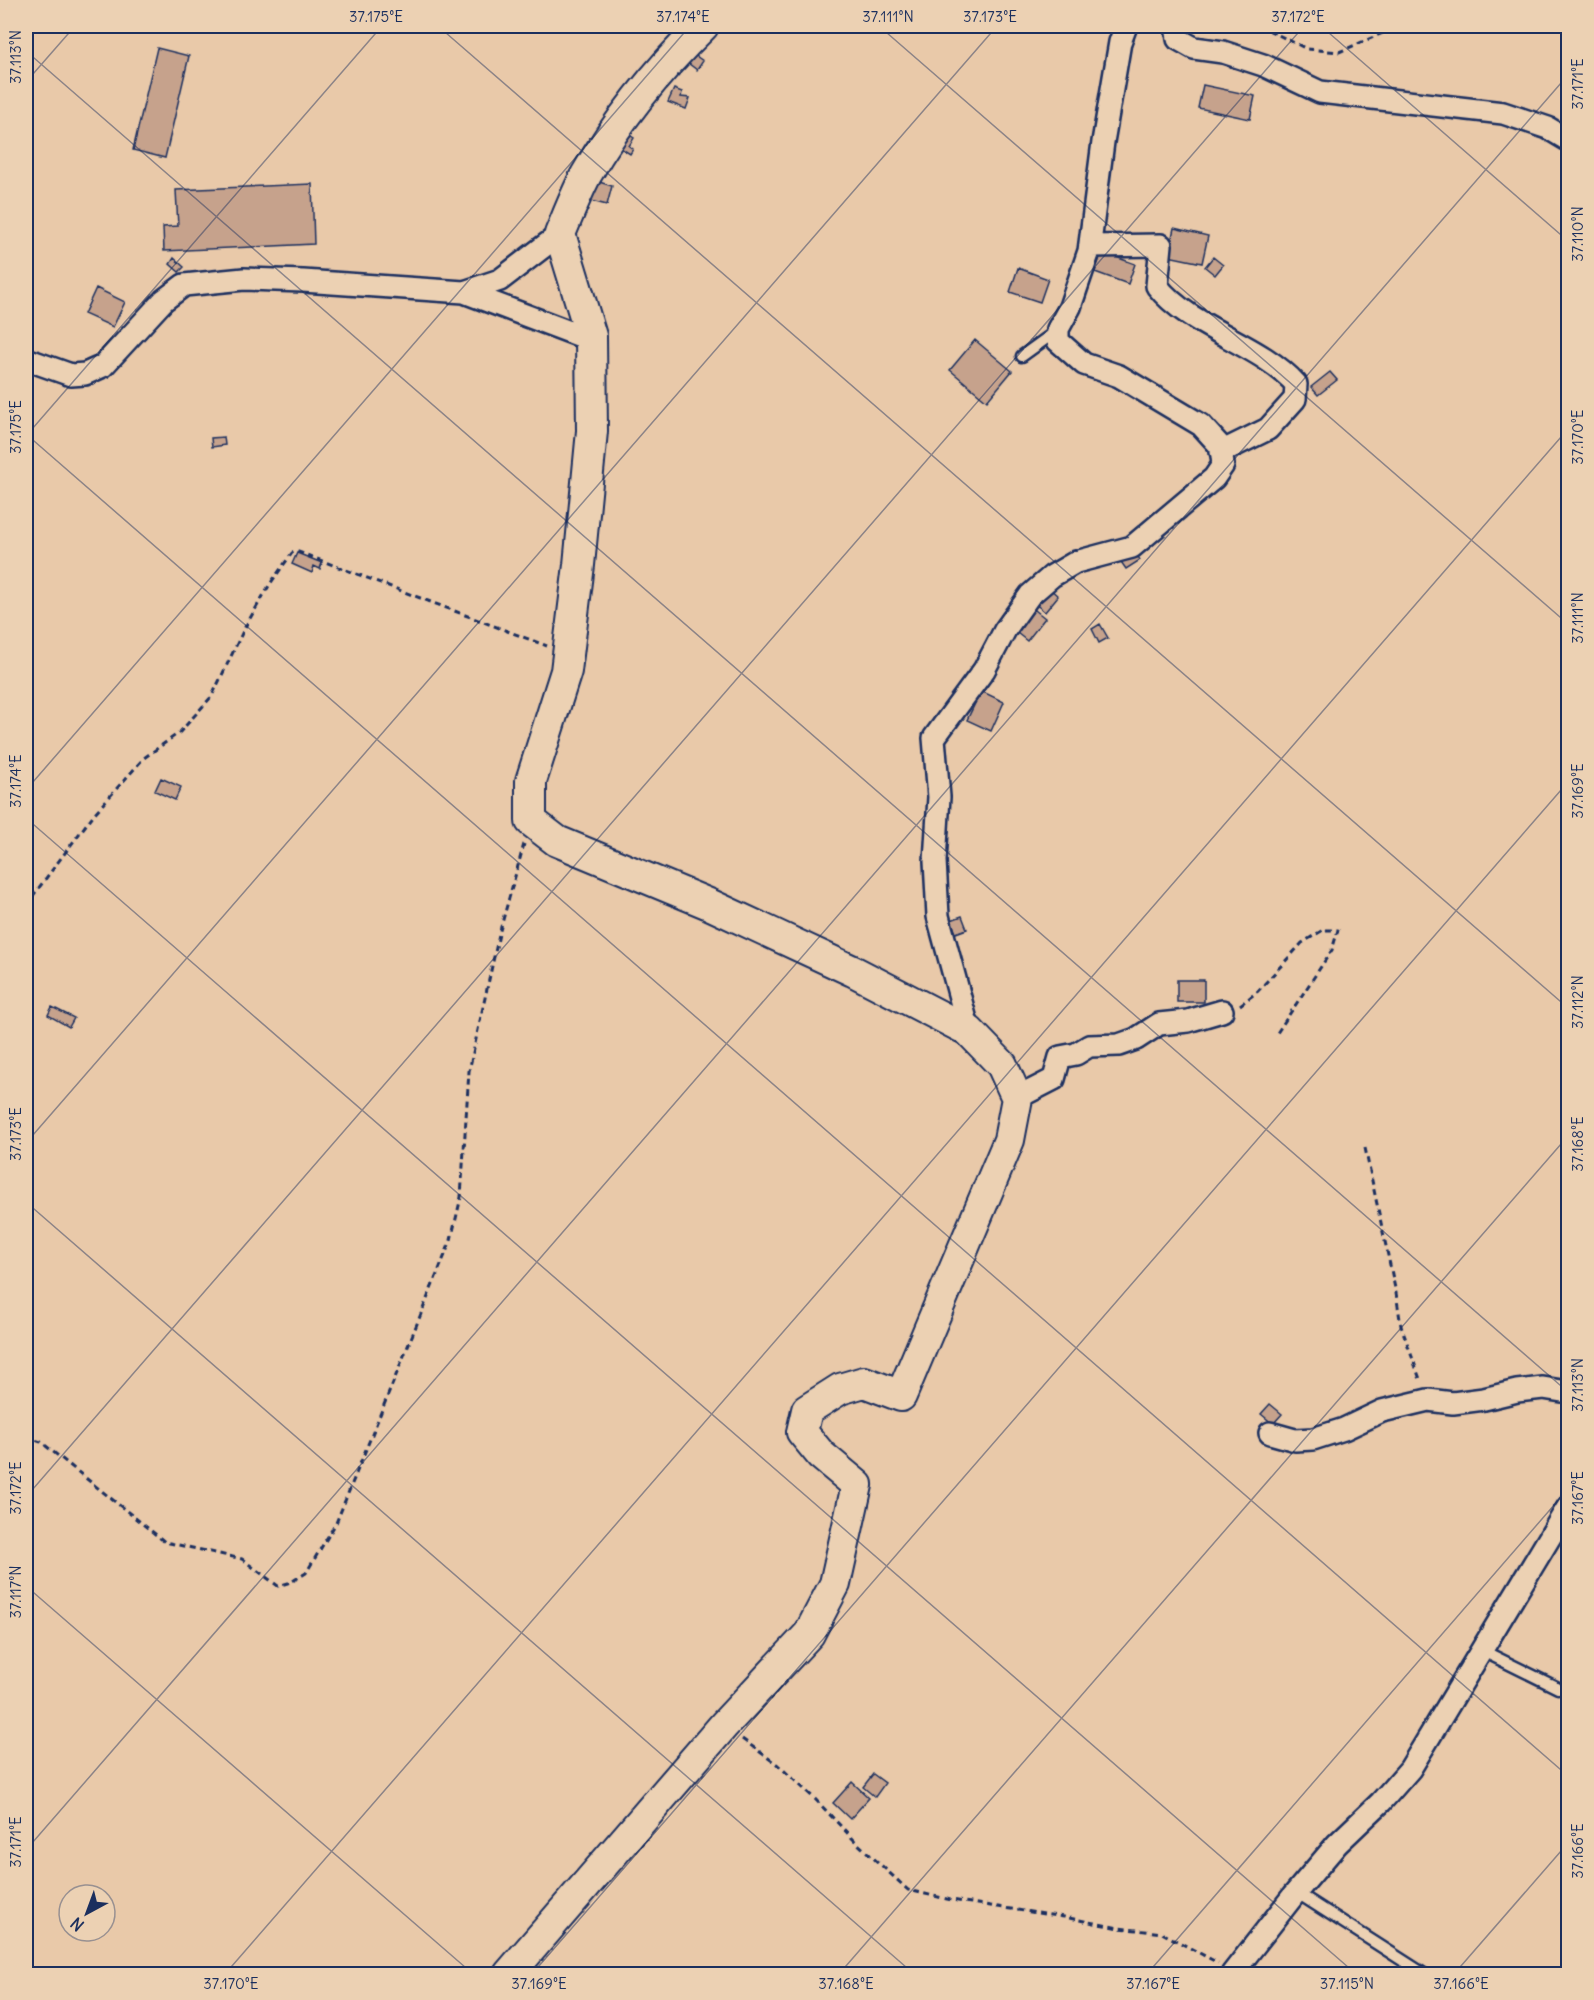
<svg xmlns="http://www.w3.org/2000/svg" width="1594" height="2000" font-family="Delius,sans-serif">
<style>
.building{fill:#c6a28c;stroke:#1b2f5e;stroke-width:1.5}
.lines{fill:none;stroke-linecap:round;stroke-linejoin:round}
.lane-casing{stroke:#1b2f5e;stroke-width:15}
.street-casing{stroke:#1b2f5e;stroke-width:26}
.secondary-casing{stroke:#1b2f5e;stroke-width:34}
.path{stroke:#1b2f5e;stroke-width:3;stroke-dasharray:6 4.5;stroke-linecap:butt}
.lane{stroke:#ecd1b3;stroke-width:10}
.street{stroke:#ecd1b3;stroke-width:21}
.secondary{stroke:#ecd1b3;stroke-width:30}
.ticks{fill:none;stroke:#1b2f5e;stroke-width:1.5;stroke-opacity:0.45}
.neatline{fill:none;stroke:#1b2f5e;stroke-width:2}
.ticks-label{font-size:15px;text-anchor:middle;fill:#1b2f5e}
</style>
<rect width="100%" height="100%" fill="#e9c9a9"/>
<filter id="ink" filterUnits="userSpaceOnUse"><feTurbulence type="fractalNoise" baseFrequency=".0167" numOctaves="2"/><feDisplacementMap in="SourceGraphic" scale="12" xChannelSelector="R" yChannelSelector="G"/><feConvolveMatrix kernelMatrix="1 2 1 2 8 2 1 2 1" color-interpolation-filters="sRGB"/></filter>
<g filter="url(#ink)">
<!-- building -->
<path class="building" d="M 157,48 L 189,56 L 165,158 L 133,150 Z
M 690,52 L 703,61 L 697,70 L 684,60 Z
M 1203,85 L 1255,96 L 1250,119 L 1198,108 Z
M 674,89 L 682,92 L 681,97 L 690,98 L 686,109 L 668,102 Z
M 628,134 L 634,138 L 629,146 L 633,149 L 630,154 L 619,147 Z
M 596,181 L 612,186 L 607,205 L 591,201 Z
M 312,184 L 314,244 L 164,251 L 163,227 L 178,226 L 176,190 Z
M 1174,228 L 1208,236 L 1202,263 L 1168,256 Z
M 1102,252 L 1135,264 L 1128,284 L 1095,272 Z
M 1213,257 L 1223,265 L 1215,275 L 1205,267 Z
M 174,258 L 184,267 L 179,272 L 170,264 Z
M 1018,268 L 1048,279 L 1040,302 L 1010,292 Z
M 96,288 L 125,302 L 113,327 L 84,314 Z
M 975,340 L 1012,371 L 987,401 L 950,370 Z
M 1330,372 L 1337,380 L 1318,395 L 1311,387 Z
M 224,437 L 225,445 L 212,447 L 211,438 Z
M 297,553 L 322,563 L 320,569 L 314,566 L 312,573 L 292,564 Z
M 1136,553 L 1140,560 L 1126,569 L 1119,559 L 1124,556 L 1126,560 Z
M 1048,587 L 1058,596 L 1045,612 L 1034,603 Z
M 1030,606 L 1045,618 L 1027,641 L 1012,629 Z
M 1100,624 L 1108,638 L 1099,643 L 1092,629 Z
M 981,691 L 1004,702 L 991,731 L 967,720 Z
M 161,778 L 181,787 L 175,800 L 155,791 Z
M 962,916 L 967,929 L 956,933 L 951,920 Z
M 1177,980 L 1204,980 L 1204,1002 L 1177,1002 Z
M 52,1007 L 74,1018 L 69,1027 L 48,1015 Z
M 1270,1404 L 1282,1414 L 1273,1424 L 1261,1414 Z
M 873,1774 L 885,1783 L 875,1797 L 863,1787 Z
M 852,1782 L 869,1798 L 850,1819 L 833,1803 Z"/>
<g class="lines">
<defs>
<path id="lane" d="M 1022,356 L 1058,330
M 1481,1650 L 1558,1688
M 1296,1892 L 1424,1974"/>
<path id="street" d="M 1176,26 L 1178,39 L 1194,48 L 1223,52 L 1263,65 L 1320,92 L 1503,113 L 1548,128 L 1568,140
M 1090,246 L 1161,245 L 1157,286 C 1191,329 1259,343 1296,384 L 1295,399 L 1268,429 L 1221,452
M 464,292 L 591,340
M 26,359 L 71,375 L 85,374 L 103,366 L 164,300 L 184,285 L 244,279 L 303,281 L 464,292 L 500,280 L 560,234
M 969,1031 L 938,916 L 935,861 L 939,797 L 934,738 L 984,670 L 1005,630 L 1030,595 L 1052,576 L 1076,562 L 1132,547 L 1214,478 L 1223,465 L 1221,447 L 1201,425 L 1119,376 L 1084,364 L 1058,341 L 1058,329 L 1070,307 L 1089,251 L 1103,142 L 1120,42 L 1126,26
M 1017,1098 L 1054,1079 L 1060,1057 L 1076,1054 L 1089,1046 L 1119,1045 L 1136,1039 L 1159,1024 L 1188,1021 L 1222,1011
M 1270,1433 L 1295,1440 L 1313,1439 L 1344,1429 L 1382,1411 L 1428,1400 L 1453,1403 L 1484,1399 L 1517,1391 L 1543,1388 L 1568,1392
M 1232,1974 L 1293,1896 L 1337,1844 L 1381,1802 L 1410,1769 L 1568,1507"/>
<path id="secondary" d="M 509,1974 L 724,1725 L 809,1634 L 835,1584 L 857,1485 L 821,1455 L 802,1432 L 807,1410 L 840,1389 L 864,1382 L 901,1396 L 1009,1140 L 1017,1098 L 1002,1065 L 969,1031 L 853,971 L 709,904 L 557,841 L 531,821 L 531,781 L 566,671 L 579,565 L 592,431 L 591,336 L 560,234 C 568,215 576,194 586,175 C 617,121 659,69 703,26"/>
</defs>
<!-- lane casing -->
<use href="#lane" class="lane-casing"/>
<!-- street casing -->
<use href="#street" class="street-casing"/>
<!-- secondary casing -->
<use href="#secondary" class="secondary-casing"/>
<!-- path -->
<path class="path" d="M 1260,26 L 1307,49 L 1339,52 L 1399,26
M 26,905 L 94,814 L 144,758 L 180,732 L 212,696 L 245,627 L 270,584 L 292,553 L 296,551 L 547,646
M 1240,1005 L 1257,992 L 1302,943 L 1323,930 L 1338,930 L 1332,950 L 1277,1033
M 1365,1148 L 1396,1293 L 1401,1326 L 1421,1382
M 26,1437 L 41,1442 L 165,1542 L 242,1559 L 278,1586 L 291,1582 L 306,1573 L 336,1523 L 451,1240 L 461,1197 L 469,1071 L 499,934 L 524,844
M 742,1739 L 778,1765 L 815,1799 L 855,1841 L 908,1890 L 951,1900 L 1064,1917 L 1119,1928 L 1162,1933 L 1218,1963"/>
<!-- lane -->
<use href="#lane" class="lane"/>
<!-- street -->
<use href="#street" class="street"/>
<!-- secondary -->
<use href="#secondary" class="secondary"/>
</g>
</g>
<!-- ticks -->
<path class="ticks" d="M 438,26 L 1568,1008M 879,26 L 1568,624M 1321,26 L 1568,241M 26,51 L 1568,1392M 26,82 L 75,26M 26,434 L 1568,1776M 26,436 L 382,26M 26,790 L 690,26M 26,818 L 1356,1974M 26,1143 L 997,26M 26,1202 L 914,1974M 26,1497 L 1304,26M 26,1586 L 473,1974M 26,1850 L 1568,75M 26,1969 L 31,1974M 225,1974 L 1568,429M 532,1974 L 1568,782M 839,1974 L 1568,1136M 1147,1974 L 1568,1489M 1454,1974 L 1568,1843"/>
<!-- margin -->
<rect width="1594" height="2000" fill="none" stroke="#ecd1b3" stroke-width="66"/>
<!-- north arrow -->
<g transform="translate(87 1913) rotate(221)"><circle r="28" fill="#ecd1b3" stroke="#989091" stroke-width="1.5"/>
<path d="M0-4.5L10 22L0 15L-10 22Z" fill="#1b2f5e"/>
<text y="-9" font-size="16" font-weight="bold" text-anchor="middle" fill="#1b2f5e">N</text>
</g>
<rect x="33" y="33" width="1528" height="1934" class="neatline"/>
<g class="ticks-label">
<text x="376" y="22">37.175°E</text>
<text x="683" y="22">37.174°E</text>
<text x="888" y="22">37.111°N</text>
<text x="990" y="22">37.173°E</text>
<text x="1298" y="22">37.172°E</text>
<text transform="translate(16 57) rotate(-90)" y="5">37.113°N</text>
<text transform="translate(1578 84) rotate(-90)" y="5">37.171°E</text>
<text transform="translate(1578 234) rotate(-90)" y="5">37.110°N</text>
<text transform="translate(16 427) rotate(-90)" y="5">37.175°E</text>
<text transform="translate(1578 437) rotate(-90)" y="5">37.170°E</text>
<text transform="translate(1578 618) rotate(-90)" y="5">37.111°N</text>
<text transform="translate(16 781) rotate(-90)" y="5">37.174°E</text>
<text transform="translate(1578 791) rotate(-90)" y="5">37.169°E</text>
<text transform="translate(1578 1002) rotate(-90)" y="5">37.112°N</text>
<text transform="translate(16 1134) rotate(-90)" y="5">37.173°E</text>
<text transform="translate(1578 1144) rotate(-90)" y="5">37.168°E</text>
<text transform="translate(1578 1385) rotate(-90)" y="5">37.113°N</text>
<text transform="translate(16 1488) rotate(-90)" y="5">37.172°E</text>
<text transform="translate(1578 1498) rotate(-90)" y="5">37.167°E</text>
<text transform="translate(16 1592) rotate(-90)" y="5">37.117°N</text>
<text transform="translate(16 1842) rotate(-90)" y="5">37.171°E</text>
<text transform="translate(1578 1851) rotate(-90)" y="5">37.166°E</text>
<text x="231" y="1989">37.170°E</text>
<text x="539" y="1989">37.169°E</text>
<text x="846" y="1989">37.168°E</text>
<text x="1153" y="1989">37.167°E</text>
<text x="1347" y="1989">37.115°N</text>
<text x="1461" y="1989">37.166°E</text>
</g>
</svg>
